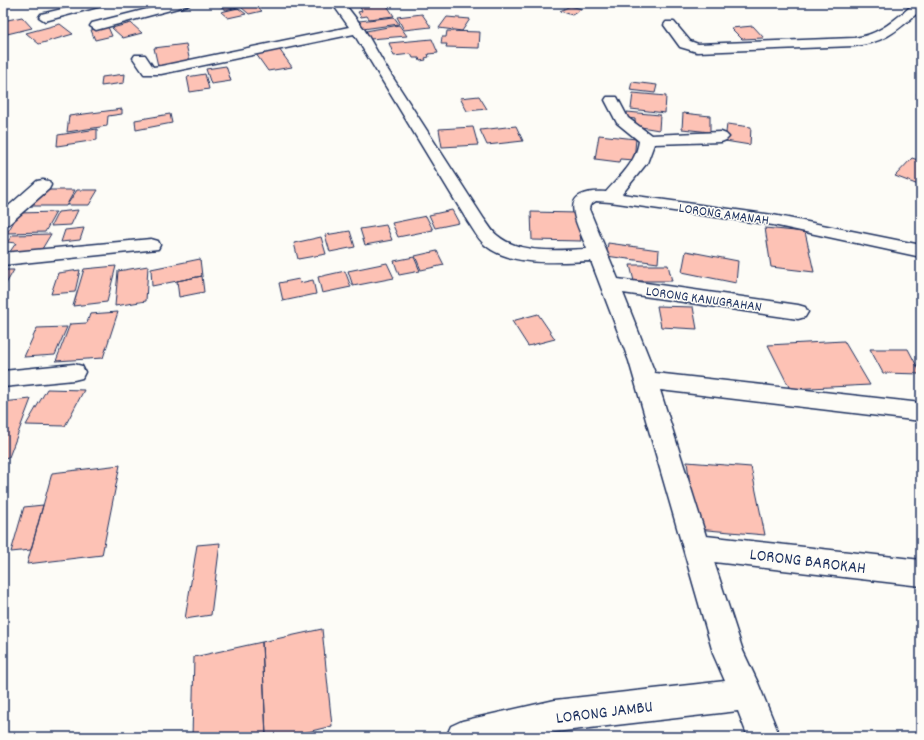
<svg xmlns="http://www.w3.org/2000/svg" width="924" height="740" font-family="Dekko,sans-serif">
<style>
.building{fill:#fdc2b5;stroke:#1b2f5e}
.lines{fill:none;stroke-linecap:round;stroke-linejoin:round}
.minor-casing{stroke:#1b2f5e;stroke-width:3}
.minor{fill:#fdfcf7;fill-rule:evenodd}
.labels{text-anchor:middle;stroke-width:3;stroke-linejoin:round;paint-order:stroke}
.street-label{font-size:14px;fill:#1b2f5e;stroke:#fdfcf7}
.near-street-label{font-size:17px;fill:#1b2f5e;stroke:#fdfcf7}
</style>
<rect width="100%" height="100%" fill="#fdfcf7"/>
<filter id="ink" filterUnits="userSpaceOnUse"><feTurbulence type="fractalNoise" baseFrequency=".025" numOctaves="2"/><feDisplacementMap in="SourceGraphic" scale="8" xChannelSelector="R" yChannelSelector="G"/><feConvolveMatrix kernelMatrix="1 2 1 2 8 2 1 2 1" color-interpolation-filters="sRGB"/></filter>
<g filter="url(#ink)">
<!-- building -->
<path class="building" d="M 216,3 L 252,3 L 226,10 Z
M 293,3 L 325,3 L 326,4 L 298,9 Z
M 253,4 L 262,11 L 249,14 L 241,7 Z
M 386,4 L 394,16 L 369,19 L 367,16 L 361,17 L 358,12 L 362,11 L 360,7 Z
M 570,6 L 582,9 L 572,15 L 560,11 Z
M 238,8 L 246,14 L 228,18 L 221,12 Z
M 422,14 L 431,27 L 404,30 L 397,17 Z
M 22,17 L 32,28 L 3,35 L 3,21 Z
M 394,17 L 399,24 L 363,29 L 359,21 Z
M 447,17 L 470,19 L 462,31 L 439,28 Z
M 131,23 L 142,33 L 123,38 L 112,28 Z
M 60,24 L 73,34 L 39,44 L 26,33 Z
M 399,25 L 407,36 L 370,39 L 366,31 Z
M 753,26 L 764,38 L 742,39 L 731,28 Z
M 108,27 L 112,36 L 95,40 L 91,30 Z
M 447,31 L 480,32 L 479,48 L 446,47 L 447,44 L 441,44 L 442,37 L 446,37 Z
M 432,39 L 438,53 L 428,54 L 429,57 L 425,58 L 426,60 L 420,61 L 419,58 L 413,58 L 411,54 L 394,56 L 389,43 Z
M 186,44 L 190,62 L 158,66 L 154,48 Z
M 279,49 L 292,67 L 268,71 L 256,54 Z
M 226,66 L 231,81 L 211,84 L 206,69 Z
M 125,74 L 124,83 L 101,86 L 102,77 Z
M 205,74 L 209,89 L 190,92 L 187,77 Z
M 632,82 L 657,85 L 655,93 L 630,90 Z
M 633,93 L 666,96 L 665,113 L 631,109 Z
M 917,93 L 921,94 L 921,109 L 919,109 Z
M 479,96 L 487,109 L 467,111 L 460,98 Z
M 122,109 L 122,114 L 108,116 L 107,126 L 67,132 L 69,116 Z
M 627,112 L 660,115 L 659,130 L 635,126 L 635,119 L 627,118 Z
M 683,113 L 710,116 L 710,132 L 682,129 Z
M 170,114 L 172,123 L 136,130 L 135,120 Z
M 727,124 L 751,127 L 750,145 L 725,141 Z
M 516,126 L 523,141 L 487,145 L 480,130 Z
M 473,127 L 478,145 L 442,147 L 439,129 Z
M 97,129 L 97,140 L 57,146 L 58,135 Z
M 599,135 L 636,139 L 634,160 L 620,159 L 619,162 L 595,159 Z
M 912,158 L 921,161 L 921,186 L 895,176 Z
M 38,190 L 75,190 L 66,206 L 28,206 Z
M 77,190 L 98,190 L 89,205 L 67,205 Z
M 78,210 L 71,225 L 51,226 L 58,212 Z
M 452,210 L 459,223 L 435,228 L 429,215 Z
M 56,212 L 45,232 L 7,233 L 19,213 Z
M 531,212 L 577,213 L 581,241 L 532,240 Z
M 426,216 L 433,230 L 398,237 L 392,223 Z
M 386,225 L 392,240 L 365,245 L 360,229 Z
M 84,228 L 80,240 L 61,242 L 65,230 Z
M 765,228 L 805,232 L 814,272 L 771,267 Z
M 350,231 L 355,247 L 330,252 L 325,235 Z
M 51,234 L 39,254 L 9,253 L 16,243 L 7,242 L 13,235 Z
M 321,237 L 326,254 L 298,259 L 294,243 Z
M 608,243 L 659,250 L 658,263 L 606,256 Z
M 437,251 L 444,265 L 421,270 L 415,256 Z
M 686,251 L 738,261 L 736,283 L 682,272 Z
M 414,257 L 420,271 L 399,275 L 394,261 Z
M 200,259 L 202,276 L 152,286 L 151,269 Z
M 387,263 L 394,278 L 353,286 L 348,271 Z
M 630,265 L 668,265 L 672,281 L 634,281 Z
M 116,266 L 107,302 L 73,306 L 84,269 Z
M 148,266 L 146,301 L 115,306 L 118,271 Z
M 3,270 L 14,270 L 3,289 Z
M 80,270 L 75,292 L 51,294 L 58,273 Z
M 345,271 L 351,287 L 322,293 L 318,277 Z
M 202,276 L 204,292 L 179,297 L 177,281 Z
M 299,279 L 300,283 L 313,280 L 316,294 L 283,301 L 279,283 Z
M 657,306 L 693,307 L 697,329 L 661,327 Z
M 118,312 L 103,358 L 56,361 L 70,324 L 87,323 L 90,314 Z
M 538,314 L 555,339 L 528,346 L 512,321 Z
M 67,327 L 55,355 L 24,357 L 37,328 Z
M 844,341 L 870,385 L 790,389 L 768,345 Z
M 870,349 L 908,349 L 921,374 L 883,373 Z
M 47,389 L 84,390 L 65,426 L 26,425 Z
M 31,399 L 9,457 L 3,458 L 3,402 Z
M 687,462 L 751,467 L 765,535 L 696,529 Z
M 120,465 L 102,555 L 27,564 L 52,473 Z
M 43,505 L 31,550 L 11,552 L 24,507 Z
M 220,543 L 211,615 L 185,619 L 197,545 Z
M 322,629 L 332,726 L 287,737 L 266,737 L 262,642 Z
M 262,642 L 266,737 L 192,737 L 194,657 Z"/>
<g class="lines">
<defs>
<path id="minor" d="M 87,3 L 107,3 L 105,5 L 45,21 L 39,17 L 41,14 Z
M 171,3 L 191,3 L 189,5 L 96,30 L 90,26 L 92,23 Z
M 332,3 L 344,3 L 364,29 L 386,67 L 484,219 C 489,225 492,232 498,236 C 521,255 559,250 587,249 C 576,220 555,189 606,192 C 620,176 636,163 639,141 L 617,123 L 605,100 L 607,97 L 617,97 L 628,118 L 651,135 L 721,132 L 726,134 L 729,137 L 726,140 L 721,142 L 654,144 L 647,163 L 622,194 L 773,215 L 921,245 L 921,257 L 773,225 L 610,202 L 596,201 L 590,205 L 589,209 L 618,279 L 798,305 L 805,307 L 808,312 L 805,317 L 798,319 L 623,293 L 655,373 L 921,403 L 921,421 L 660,390 L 706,536 L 921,560 L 921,586 L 714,562 L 743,651 L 758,683 L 780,737 L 748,737 L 738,711 L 555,732 L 532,737 L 446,737 L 451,726 L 462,721 L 555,700 L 725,681 L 714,656 L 629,361 L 591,261 C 559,262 511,267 485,245 C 478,239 473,229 468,222 L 354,34 L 161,74 L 144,74 L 133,58 L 135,55 L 145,55 L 153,67 L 161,66 L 349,27 Z
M 915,3 L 921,3 L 921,10 C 897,30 887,42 854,46 L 697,52 L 680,47 L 664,25 L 666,22 L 674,22 L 690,41 L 698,44 L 854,38 C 880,35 895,19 915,3 Z
M 43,180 L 49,181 L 51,185 L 49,189 L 9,224 L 3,225 L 3,211 L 37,181 Z
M 151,239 L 158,241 L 160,245 L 158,249 L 3,265 L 3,253 Z
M 74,364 L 82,366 L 85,372 L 82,378 L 74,380 L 3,387 L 3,371 Z"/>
</defs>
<!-- minor casing -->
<use href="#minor" class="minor-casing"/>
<!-- minor -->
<use href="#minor" class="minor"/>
</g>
</g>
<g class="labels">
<!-- street labels -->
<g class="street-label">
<text transform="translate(724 213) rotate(8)" y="5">LORONG AMANAH</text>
<text transform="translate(704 298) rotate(8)" y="5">LORONG KANUGRAHAN</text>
</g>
<!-- near-street labels -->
<g class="near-street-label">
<text transform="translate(808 560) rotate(7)" y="6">LORONG BAROKAH</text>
<text transform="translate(604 711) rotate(-7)" y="6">LORONG JAMBU</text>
</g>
</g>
<!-- margin -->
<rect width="924" height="740" fill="none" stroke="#fdfcf7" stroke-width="16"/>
<rect x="8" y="8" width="908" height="724" fill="none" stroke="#1b2f5e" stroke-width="1.5" filter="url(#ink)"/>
</svg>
